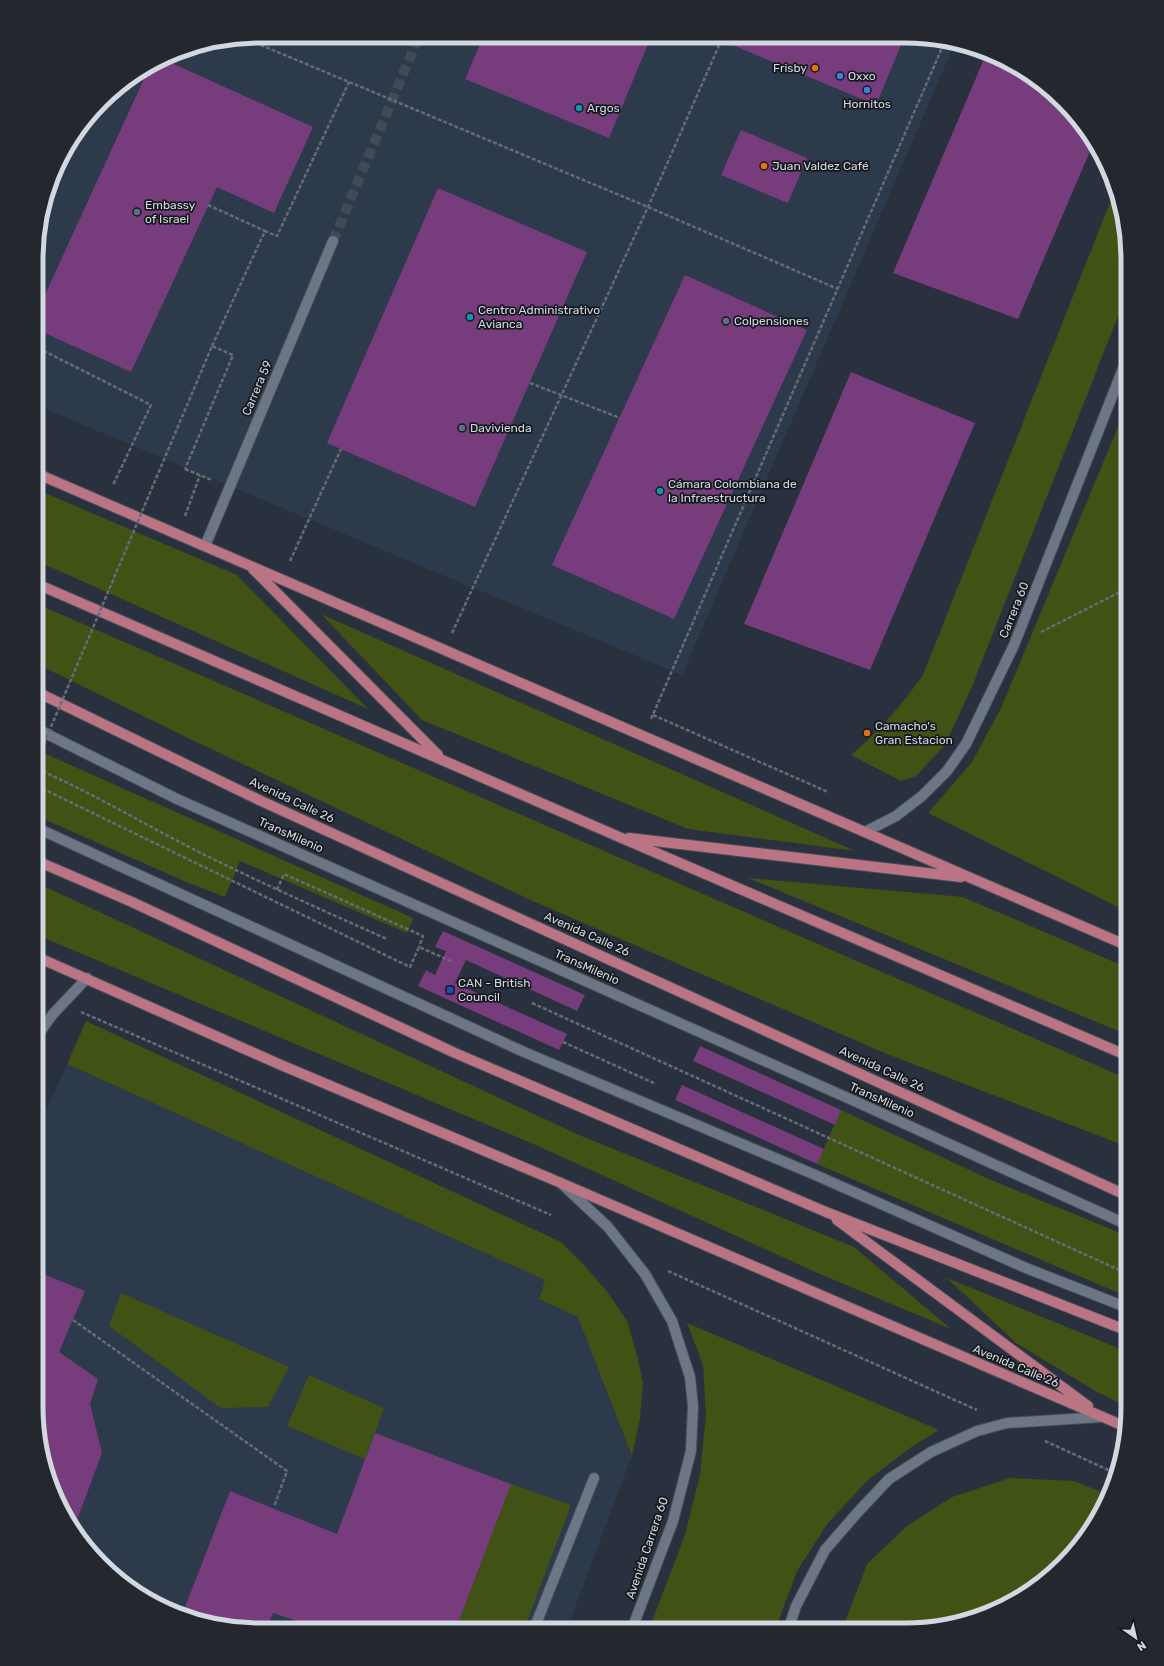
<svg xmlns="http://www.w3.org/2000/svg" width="1164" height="1666" font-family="Rubik,sans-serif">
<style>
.built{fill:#2d3a4b}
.green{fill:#415215}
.building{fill:#763c7b}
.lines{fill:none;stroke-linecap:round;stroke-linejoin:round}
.street-tunnel{stroke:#424a55;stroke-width:10;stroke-dasharray:10 5;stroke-linecap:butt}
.lane-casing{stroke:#474e59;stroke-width:12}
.street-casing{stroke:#474e59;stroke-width:12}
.secondary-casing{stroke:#474e59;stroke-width:12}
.primary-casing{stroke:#474e59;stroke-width:12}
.path{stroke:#646c77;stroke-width:2.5;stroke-dasharray:4 2;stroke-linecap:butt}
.lane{stroke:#6c7685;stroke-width:10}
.street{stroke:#6c7685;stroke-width:10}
.secondary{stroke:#6c7685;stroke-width:10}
.primary{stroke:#ba7484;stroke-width:10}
.path-bridge{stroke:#646c77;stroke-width:2.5;stroke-dasharray:4 2;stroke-linecap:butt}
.food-dot{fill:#e8710a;stroke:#15191e;stroke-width:1.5}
.shop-dot{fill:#3f7fe0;stroke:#15191e;stroke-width:1.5}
.culture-dot{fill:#0f9aa8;stroke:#15191e;stroke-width:1.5}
.service-dot{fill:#5c6f8a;stroke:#15191e;stroke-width:1.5}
.transit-dot{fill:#1a4fb4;stroke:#15191e;stroke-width:1.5}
.labels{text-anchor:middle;stroke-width:3.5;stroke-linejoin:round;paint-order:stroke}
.poi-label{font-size:12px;fill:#d2d8e0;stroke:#15191e;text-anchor:start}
.street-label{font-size:12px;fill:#d2d8e0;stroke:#15191e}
.rim{fill:none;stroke:#d2d8e0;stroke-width:5}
</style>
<rect width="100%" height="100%" fill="#28313d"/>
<!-- built -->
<path class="built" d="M 259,36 L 935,38 L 955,43 L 682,675 L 38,406 L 38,229 L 66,148 L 112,91 L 187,48 Z
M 67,1064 L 545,1280 L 539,1299 L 578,1316 L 632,1456 L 567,1629 L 230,1628 L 174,1613 L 135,1592 L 91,1554 L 59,1506 L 40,1451 L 36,1408 L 36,1133 Z"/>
<!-- green -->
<path class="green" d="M 1115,190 L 1124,215 L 1128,258 L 1128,291 L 971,689 L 945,745 L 916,776 L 901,781 L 851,755 C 879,731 902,705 923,675 Z
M 1128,403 L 1128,912 L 928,813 L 972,762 L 1001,708 Z
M 38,490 L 237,575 L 368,709 L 37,561 Z
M 37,604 L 1128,1079 L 1128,1147 L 887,1054 L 535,902 L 188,738 L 37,664 Z
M 321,614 L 855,851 L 688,829 L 422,720 Z
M 37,750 L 413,918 L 407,933 L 240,861 L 225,897 L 184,881 L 37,816 Z
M 748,878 L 963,897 L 1128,968 L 1128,1035 Z
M 37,883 L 579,1135 L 854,1247 L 951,1329 L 820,1274 L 538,1146 L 37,935 Z
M 86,1021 L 561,1242 L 586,1267 L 608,1293 L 627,1321 L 637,1355 L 643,1383 L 640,1418 L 632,1456 L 578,1317 L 539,1299 L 545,1280 L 67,1064 Z
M 841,1110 L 991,1180 L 1128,1236 L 1128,1297 L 817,1164 Z
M 947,1278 L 1128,1352 L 1128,1407 L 1097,1392 L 1016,1343 Z
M 121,1293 L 289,1367 L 268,1407 L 221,1408 L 109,1326 Z
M 687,1323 L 939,1430 L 910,1448 L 868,1480 L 828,1523 L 797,1571 L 775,1630 L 649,1629 L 685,1535 L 700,1475 L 706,1415 L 703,1365 Z
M 309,1375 L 384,1408 L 365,1459 L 287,1426 Z
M 1010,1478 L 1075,1481 L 1108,1495 L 1090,1531 L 1052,1575 L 1004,1607 L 949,1626 L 906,1630 L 842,1630 L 867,1564 L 907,1526 L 952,1497 Z
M 511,1484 L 571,1505 L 524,1629 L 456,1629 Z"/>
<!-- building -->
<path class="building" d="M 483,37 L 651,37 L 609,138 L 465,79 Z
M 713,37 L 904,38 L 876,105 Z
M 987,52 L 1041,82 L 1082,123 L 1094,142 L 1018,319 L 893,273 Z
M 165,60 L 313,127 L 274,213 L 217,187 L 131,372 L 38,330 L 38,310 L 148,70 Z
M 741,130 L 807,158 L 788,203 L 721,175 Z
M 438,188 L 587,252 L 475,507 L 327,443 Z
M 685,275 L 807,330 L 674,619 L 552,565 Z
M 851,372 L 975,423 L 870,670 L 744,624 Z
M 443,931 L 585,995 L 577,1011 L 466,960 L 455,983 L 567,1034 L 559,1050 L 418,986 L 426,970 L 435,975 L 446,951 L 435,947 Z
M 700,1046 L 841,1110 L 835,1125 L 693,1061 Z
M 682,1085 L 824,1149 L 817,1164 L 675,1100 Z
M 36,1271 L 85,1291 L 59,1352 L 98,1379 L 90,1404 L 102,1453 L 74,1528 L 59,1506 L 40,1451 L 36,1408 Z
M 375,1433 L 511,1484 L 456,1629 L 301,1628 L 303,1623 L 273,1613 L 267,1628 L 230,1628 L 182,1615 L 230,1491 L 337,1534 Z"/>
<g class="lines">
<!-- street-tunnel -->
<path class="street-tunnel" d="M 333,241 L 419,36"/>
<defs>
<path id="lane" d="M 37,729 L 177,799 L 850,1099 L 1128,1225
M 37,828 L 524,1052 L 813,1174 L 1026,1268 L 1128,1308
M 534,1629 L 594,1478"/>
<path id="street" d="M 205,546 L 333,241"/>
<path id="secondary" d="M 865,832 L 896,816 L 922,796 L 947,771 L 966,744 L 1014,645 L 1128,356
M 37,1036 L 53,1014 L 87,978
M 561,1183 L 608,1227 L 645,1274 L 672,1321 L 690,1377 L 693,1406 L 691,1451 L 673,1521 L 632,1629
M 788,1630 L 796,1606 L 825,1550 L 858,1512 L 889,1479 L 931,1452 L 977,1431 L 1007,1423 L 1101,1417"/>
<path id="primary" d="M 38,474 L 1128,946
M 253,569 L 438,755
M 37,584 L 617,836 L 1128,1056
M 37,692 L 259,800 L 1128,1196
M 629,838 L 961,877
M 37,861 L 132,902 L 455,1053 L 826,1212 L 1128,1331
M 37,957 L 281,1065 L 561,1183 L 1126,1427
M 837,1220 L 1088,1406"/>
</defs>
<!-- lane casing -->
<use href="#lane" class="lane-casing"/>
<!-- street casing -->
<use href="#street" class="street-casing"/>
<!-- secondary casing -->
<use href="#secondary" class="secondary-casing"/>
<!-- primary casing -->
<use href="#primary" class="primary-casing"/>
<!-- path -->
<path class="path" d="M 244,38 L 648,207 L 838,289
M 208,205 L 265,231
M 212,346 L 265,231 L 277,236 L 349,82
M 38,348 L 151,405 L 113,485
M 530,383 L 620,418
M 185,469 L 212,480
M 185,516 L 200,475
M 290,561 L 341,449
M 1041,632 L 1128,588
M 452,633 L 648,207 L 721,41
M 653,715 L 828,792
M 651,719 L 945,41
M 37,769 C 93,793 145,825 199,852 C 261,883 324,911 387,939
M 37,786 L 410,967 L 419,947 L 453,962
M 277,890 L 284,874 L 423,936 L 419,947
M 532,1003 L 1128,1274
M 81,1012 L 551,1215
M 563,1042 L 656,1084
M 668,1271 L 977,1410
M 73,1320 L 287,1471 L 274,1507
M 1045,1441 L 1117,1474"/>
<!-- lane -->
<use href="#lane" class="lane"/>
<!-- street -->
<use href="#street" class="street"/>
<!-- secondary -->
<use href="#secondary" class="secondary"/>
<!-- primary -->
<use href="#primary" class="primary"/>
<!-- path-bridge -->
<path class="path-bridge" d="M 37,760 L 212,346 L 233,355 L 185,469"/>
</g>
<!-- markers -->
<g class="food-dot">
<circle cx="815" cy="68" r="4"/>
<circle cx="764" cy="166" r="4"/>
<circle cx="867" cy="733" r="4"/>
</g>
<g class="shop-dot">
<circle cx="840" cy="76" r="4"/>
<circle cx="867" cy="90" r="4"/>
</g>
<g class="culture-dot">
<circle cx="579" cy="108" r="4"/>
<circle cx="470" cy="317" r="4"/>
<circle cx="660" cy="491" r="4"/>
</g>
<g class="service-dot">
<circle cx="137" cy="212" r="4"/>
<circle cx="726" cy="321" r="4"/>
<circle cx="462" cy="428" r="4"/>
</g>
<rect class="transit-dot" x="446" y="986" width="8" height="8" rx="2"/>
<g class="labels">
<!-- poi labels -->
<g class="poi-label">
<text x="807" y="72" text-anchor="end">Frisby</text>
<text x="848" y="80">Oxxo</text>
<text x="867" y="108" text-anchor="middle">Hornitos</text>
<text x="587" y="112">Argos</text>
<text x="772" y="170">Juan Valdez Café</text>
<text x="145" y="209">Embassy<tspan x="145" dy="14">of Israel</tspan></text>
<text x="478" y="314">Centro Administrativo<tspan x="478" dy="14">Avianca</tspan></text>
<text x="734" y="325">Colpensiones</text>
<text x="470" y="432">Davivienda</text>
<text x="668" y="488">Cámara Colombiana de<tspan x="668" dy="14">la Infraestructura</tspan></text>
<text x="875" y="730">Camacho's<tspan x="875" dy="14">Gran Estacion</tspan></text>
<text x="458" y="987">CAN - British<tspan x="458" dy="14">Council</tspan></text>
</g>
<!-- street labels -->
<g class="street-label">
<text transform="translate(257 388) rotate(-67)" y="4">Carrera 59</text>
<text transform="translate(1014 610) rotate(-68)" y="4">Carrera 60</text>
<text transform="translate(292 800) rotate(25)" y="4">Avenida Calle 26</text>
<text transform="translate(291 835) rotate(24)" y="4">TransMilenio</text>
<text transform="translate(587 934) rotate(24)" y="4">Avenida Calle 26</text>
<text transform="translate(587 967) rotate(24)" y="4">TransMilenio</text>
<text transform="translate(882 1069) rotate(25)" y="4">Avenida Calle 26</text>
<text transform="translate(882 1100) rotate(24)" y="4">TransMilenio</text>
<text transform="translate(1016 1366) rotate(23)" y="4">Avenida Calle 26</text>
<text transform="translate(647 1548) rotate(-71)" y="4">Avenida Carrera 60</text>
</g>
</g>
<!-- crop -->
<path d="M0 0H1164V1666H0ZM259 43H905A216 216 0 0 1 1121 259V1407A216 216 0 0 1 905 1623H259A216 216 0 0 1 43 1407V259A216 216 0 0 1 259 43Z" fill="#24282e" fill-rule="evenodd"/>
<path class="rim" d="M259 43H905A216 216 0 0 1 1121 259V1407A216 216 0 0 1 905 1623H259A216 216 0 0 1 43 1407V259A216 216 0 0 1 259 43Z"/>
<!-- north arrow -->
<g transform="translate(1136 1638) rotate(146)" stroke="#15191e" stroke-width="3" paint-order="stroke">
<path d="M0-3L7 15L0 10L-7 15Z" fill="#d2d8e0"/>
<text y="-6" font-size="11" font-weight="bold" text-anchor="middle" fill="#d2d8e0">N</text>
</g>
</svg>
